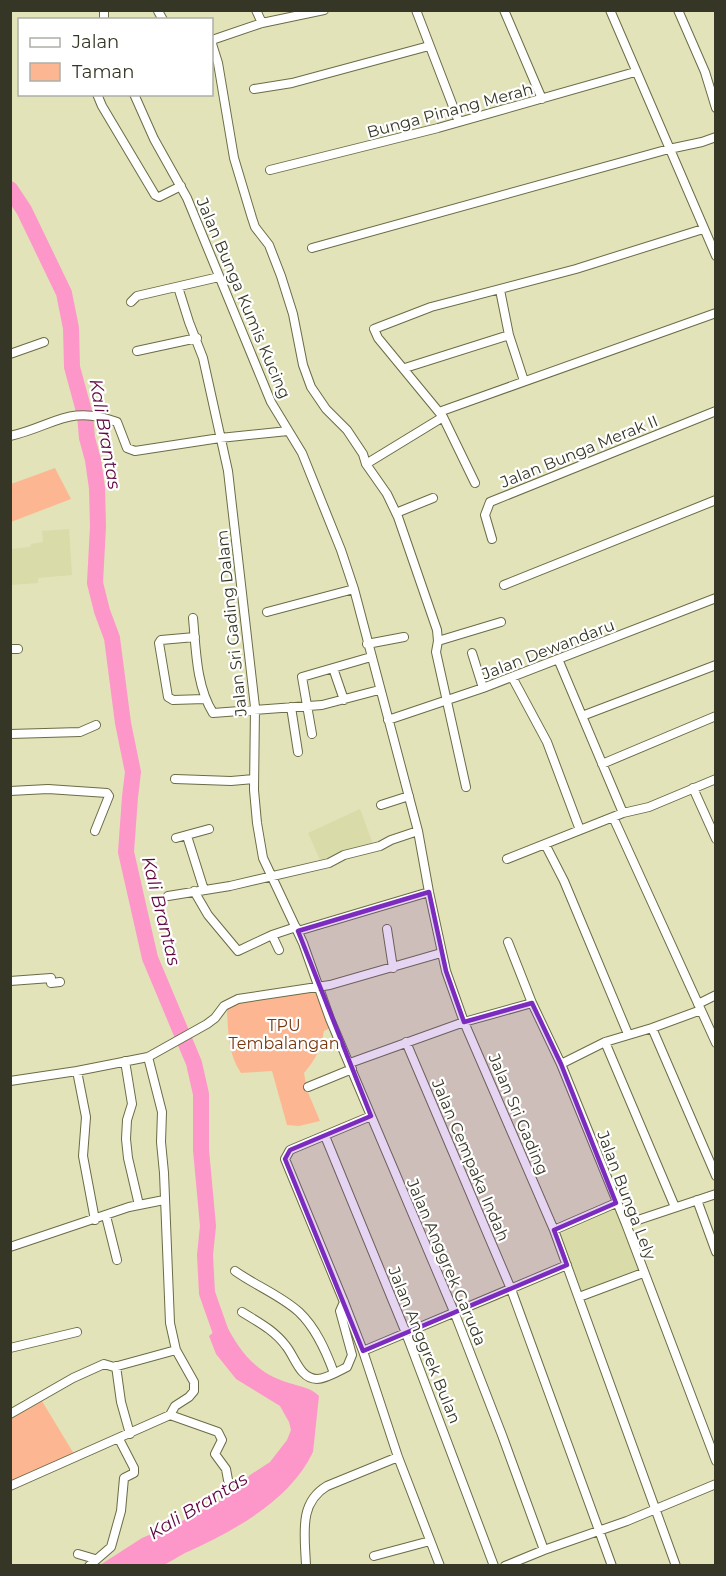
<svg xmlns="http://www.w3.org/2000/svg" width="726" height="1576" font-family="Montserrat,sans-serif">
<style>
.built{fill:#d9dba9}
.green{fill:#fcb792}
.water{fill:#fd97ca}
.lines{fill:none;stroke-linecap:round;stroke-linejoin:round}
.stream{stroke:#fd97ca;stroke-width:3}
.river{stroke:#fd97ca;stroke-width:16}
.minor-casing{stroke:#6b6c46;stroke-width:10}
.minor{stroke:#fff;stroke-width:8}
.marked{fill:#7b2cbf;fill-opacity:0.2;stroke:#7b2cbf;stroke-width:4.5;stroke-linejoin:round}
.labels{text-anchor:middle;stroke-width:4.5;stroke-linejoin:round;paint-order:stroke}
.street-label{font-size:16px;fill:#353625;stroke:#fff}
.park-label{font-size:16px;fill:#753810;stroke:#fff}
.water-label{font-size:18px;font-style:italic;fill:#610540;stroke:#fff}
</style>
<rect width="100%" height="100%" fill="#e2e3b9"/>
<!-- built -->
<path class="built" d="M 69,529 L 72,575 L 38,578 L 38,583 L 11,585 L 11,549 L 30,547 L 31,544 L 43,542 L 42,531 Z
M 360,809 L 373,844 L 321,862 L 308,833 Z
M 612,1210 L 617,1213 L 638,1267 L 637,1271 L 582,1293 L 560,1234 Z"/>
<!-- green -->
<path class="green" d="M 55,468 L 71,499 L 11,522 L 11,484 Z
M 316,990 L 330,1028 L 324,1031 C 321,1049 316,1059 304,1073 L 307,1090 L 320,1121 L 299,1126 L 287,1125 L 272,1071 L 241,1073 C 228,1054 228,1031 227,1009 L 236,1002 Z
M 42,1401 L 74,1454 L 11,1482 L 11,1418 Z"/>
<!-- water -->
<path class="water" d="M 225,1323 C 240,1352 256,1373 289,1383 C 301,1387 310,1387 319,1396 L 313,1452 C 290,1501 232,1532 185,1553 C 177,1557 168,1564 160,1566 C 147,1568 115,1566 100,1565 L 142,1538 L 182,1521 L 225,1498 L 238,1489 L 250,1475 L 270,1462 L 287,1440 L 291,1430 L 289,1422 L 280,1406 L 236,1379 L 216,1354 L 209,1336 Z"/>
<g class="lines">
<!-- stream -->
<path class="stream" d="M 72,1566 L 96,1566"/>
<!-- river -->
<path class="river" d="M 10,189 L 24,210 L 64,293 L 71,328 L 72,367 L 85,415 L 87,438 L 93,460 L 97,488 L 98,526 L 95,583 L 102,611 L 112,638 L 123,723 L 133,772 L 130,797 L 126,852 L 150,958 L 194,1063 L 201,1094 L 201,1150 L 208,1226 L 205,1255 L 207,1293 L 226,1347"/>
<defs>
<path id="minor" d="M 104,10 L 104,20
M 256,10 L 262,23
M 416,10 L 459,122
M 504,10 L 542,99
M 610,10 L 716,256
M 678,10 L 705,72 L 716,108
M 158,11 L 163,20
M 212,40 L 262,23 L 324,10
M 212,44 L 218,63 L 234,158 L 252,218 L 255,227 L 269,245 L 281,276 L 293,314 L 303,365 L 311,387 L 326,409 L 347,430 L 363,454 L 366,464 L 387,494 L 398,517 L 437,630 L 438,641 L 436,652 L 466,787
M 254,89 L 292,83 L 429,46
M 97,94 L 102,106 L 155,195 L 159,197 L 181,186
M 134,94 L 154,139 L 187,198 L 271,402 L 302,453 L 341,550 L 354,589 L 418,831 L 429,892 L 446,971 L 464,1022 L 554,1230 L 676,1566
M 270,170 L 438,128 L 635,72
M 312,248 L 669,149 L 702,142 L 716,137
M 178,287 L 189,322 L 203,358 L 228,471 L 255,707 L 254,790 L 257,823 L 263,858 L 303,943 L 330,1019 L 455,1314 L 502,1435 L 544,1550
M 500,290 L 509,335 L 524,381
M 131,302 L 137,296 L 219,277
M 137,351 L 197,338
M 10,354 L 44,342
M 405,368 L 509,335
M 439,412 L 716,313
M 10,436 C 54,426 69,404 117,422 L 127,448 L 135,451 L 220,438 L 288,431
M 366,464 L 443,417
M 475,483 L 443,417 L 378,338 L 374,329 L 431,307 L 576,269 L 703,229
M 396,513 L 433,498
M 492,539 L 485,515 L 490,502 L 716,411
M 504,585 L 716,500
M 267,612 L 354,589
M 193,618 C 196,649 196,686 213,713 L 322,705 L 379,690
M 195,637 L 161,640 L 159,643 L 168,697 L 173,700 L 205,699
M 438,641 L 501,622
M 367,644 L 404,637
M 10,649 L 18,649
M 472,653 L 483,688
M 558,659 L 623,813
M 333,668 L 344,700
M 512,677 L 547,742 L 580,830
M 291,707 L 298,752
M 582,716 L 716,665
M 388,720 L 483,688 L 716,598
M 10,734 L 80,732 L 96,725
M 312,734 L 302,677 L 371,657
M 602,764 L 716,716
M 175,779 L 231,781 L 254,779
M 693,788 L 716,839
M 10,791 L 48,789 L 107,793 L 109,796 L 95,831
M 381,805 L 409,796
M 613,817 L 716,1043
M 187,836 L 204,890
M 176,838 L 209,829
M 545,844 L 564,881 L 628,1034
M 507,859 L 623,813 L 649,807 L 716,779
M 194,891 L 208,915 L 238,951 L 272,935 L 296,927
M 168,896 L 230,886 L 329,863 L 344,855 L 380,846 L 391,840 L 418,831
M 387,929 L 393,968
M 298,931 L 429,892
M 272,935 L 279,950
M 508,942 L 532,1003 L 561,1064 L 626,1224 L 716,1461
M 10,981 L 51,978 L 51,983 L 60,982
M 698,1004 L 716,995
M 652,1028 L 716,1176
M 406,1042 L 511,1289 L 612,1566
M 605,1042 L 675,1207
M 148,1057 L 162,1112 L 161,1142 L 164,1173 L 170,1323 L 176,1350 L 194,1382 L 194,1391 L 189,1397 L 175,1406 L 170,1415
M 125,1061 L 132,1104 L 127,1120 L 126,1139 L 128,1158 L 139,1205
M 350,1063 L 464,1022 L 532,1003
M 561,1064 L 605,1042 L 652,1028 L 701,1010
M 77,1071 L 86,1117 L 83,1156 L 95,1220
M 10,1081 L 77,1071 L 148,1057 L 207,1024 L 215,1018 L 224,1006 L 238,999 L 330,985 L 441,953
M 308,1087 L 352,1069
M 371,1116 L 290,1150 L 285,1159 L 344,1302 L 363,1351 L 398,1457 L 440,1566
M 325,1136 L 406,1333 L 494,1566
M 697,1200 L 716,1252
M 106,1216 L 117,1260
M 626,1224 L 716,1194
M 554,1230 L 616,1203
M 10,1247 L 129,1207 L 164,1200
M 235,1271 C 256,1286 280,1295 299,1312 C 316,1328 326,1351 334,1373
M 579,1297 L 643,1273
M 242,1312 C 258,1322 274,1330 286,1346 C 295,1357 300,1379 317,1379 C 326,1379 339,1371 347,1367 L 352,1355 L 340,1311 L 344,1302
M 10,1348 L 77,1332
M 363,1351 L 567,1265
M 116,1366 L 121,1402 L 130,1434
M 10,1414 L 73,1378 L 104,1364 L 114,1367 L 176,1350
M 10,1486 L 170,1415 L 218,1432 L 222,1440 L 215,1454 L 226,1469 L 228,1480
M 78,1554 L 95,1559
M 374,1556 L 430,1541
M 89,1566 L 111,1547 L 121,1511 L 124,1478 L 134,1473 L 134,1468 L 119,1439
M 306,1566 C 305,1535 298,1503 327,1486 L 398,1457
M 505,1566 L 544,1550 L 627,1521 L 716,1484"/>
</defs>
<!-- minor casing -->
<use href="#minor" class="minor-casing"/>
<!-- minor -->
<use href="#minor" class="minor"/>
</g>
<!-- marked area -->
<path class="marked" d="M 429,892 L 446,971 L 464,1022 L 532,1003 L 561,1064 L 616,1203 L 554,1230 L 567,1265 L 363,1351 L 285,1159 L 290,1150 L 371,1116 L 298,931 Z"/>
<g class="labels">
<!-- street labels -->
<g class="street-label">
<text transform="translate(450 110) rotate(-15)" y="6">Bunga Pinang Merah</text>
<text transform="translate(244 298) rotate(67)" y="6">Jalan Bunga Kumis Kucing</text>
<text transform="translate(579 451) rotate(-22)" y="6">Jalan Bunga Merak II</text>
<text transform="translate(231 623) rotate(-96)" y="6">Jalan Sri Gading Dalam</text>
<text transform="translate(548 649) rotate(-21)" y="6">Jalan Dewandaru</text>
<text transform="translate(519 1114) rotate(67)" y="6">Jalan Sri Gading</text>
<text transform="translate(471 1160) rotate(67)" y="6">Jalan Cempaka Indah</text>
<text transform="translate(627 1195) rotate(69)" y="6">Jalan Bunga Lely</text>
<text transform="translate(447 1262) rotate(67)" y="6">Jalan Anggrek Garuda</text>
<text transform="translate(425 1345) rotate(68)" y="6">Jalan Anggrek Bulan</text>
</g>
<!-- park labels -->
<g class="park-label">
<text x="284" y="1031">TPU<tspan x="284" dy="18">Tembalangan</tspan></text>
</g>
<!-- water labels -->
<g class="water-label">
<text transform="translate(105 434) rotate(80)" y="6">Kali Brantas</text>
<text transform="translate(161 911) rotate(76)" y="6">Kali Brantas</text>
<text transform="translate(198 1506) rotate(-31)" y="6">Kali Brantas</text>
</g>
</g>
<!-- border -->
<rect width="726" height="1576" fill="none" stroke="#353625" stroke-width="24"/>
<!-- legend -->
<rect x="18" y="18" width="195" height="78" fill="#ffffff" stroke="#aeafa8" stroke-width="1.5"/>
<rect x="30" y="38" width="30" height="9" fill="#ffffff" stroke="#aeafa8" stroke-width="1.5"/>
<text x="72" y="48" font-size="18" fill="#353625">Jalan</text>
<rect x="30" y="63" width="30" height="18" fill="#fcb792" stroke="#aeafa8" stroke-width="1.5"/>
<text x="72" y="78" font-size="18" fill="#353625">Taman</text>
</svg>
